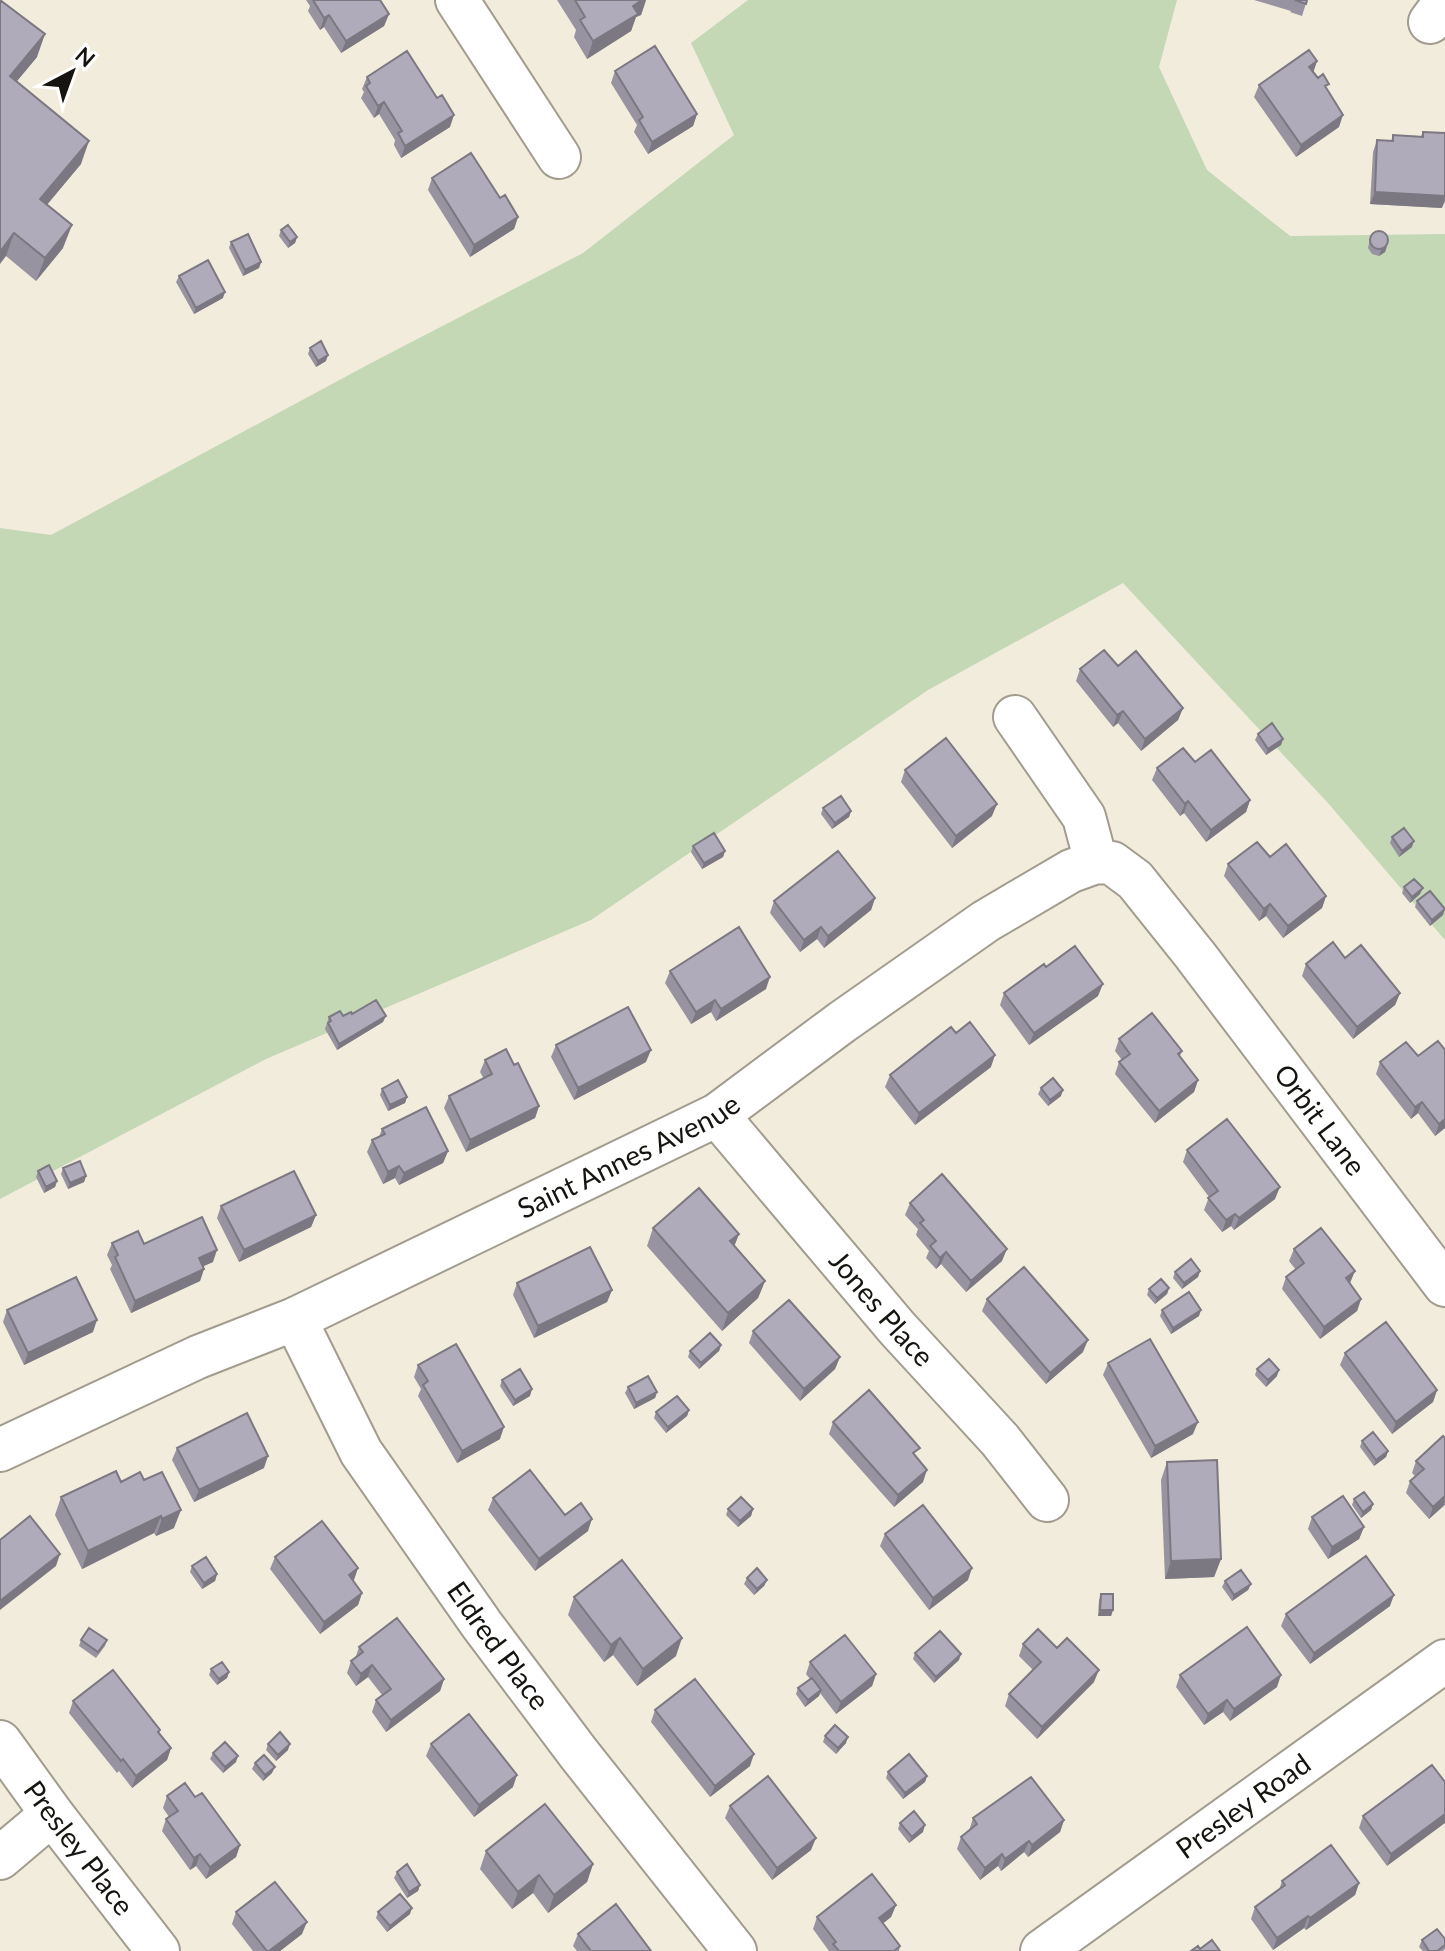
<svg xmlns="http://www.w3.org/2000/svg" width="1445" height="1951" font-family="Lato,sans-serif">
<style>
.green{fill:#c4d8b5}
.lines{fill:none;stroke-linecap:round;stroke-linejoin:round}
.minor-casing{stroke:#a19c8e;stroke-width:46}
.minor{stroke:#fff;stroke-width:42}
.wall{fill:#9793a0}
.shaded-wall{fill:#7b7882}
.building{fill:#b0abba;stroke:#7b7882;stroke-width:2}
.labels{text-anchor:middle;stroke-width:8;stroke-linejoin:round;paint-order:stroke}
.street-label{font-size:28px;fill:#16140f;stroke:#fff}
</style>
<rect width="100%" height="100%" fill="#f2ecdd"/>
<!-- green -->
<path class="green" d="M 748,0 L 1177,0 L 1159,67 L 1207,170 L 1290,236 L 1445,234 L 1445,940 L 1328,803 L 1123,583 L 928,690 L 591,920 L 266,1059 L 0,1199 L 0,528 L 51,535 L 371,363 L 583,253 L 734,135 L 691,43 Z"/>
<g class="lines">
<defs>
<g id="minor">
<path d="M 457,0 L 559,157"/>
<path d="M 1430,22 L 1445,2"/>
<path d="M 1015,717 L 1084,817 L 1096,862"/>
<path id="s1" d="M 717,1115 L 897,1328 L 1000,1440 L 1047,1500"/>
<path id="s2" d="M 295,1319 L 361,1452 L 482,1625 L 579,1754 L 735,1951"/>
<path id="s3" d="M 0,1450 L 198,1357 L 295,1319 L 717,1115 L 842,1022 L 986,921 L 1071,871 L 1096,862 L 1112,863 L 1135,880 L 1195,955 L 1445,1285"/>
<path id="s4" d="M 0,1742 L 52,1814 L 158,1951"/>
<path d="M 0,1858 L 52,1814"/>
<path id="s5" d="M 1042,1951 L 1445,1661"/>
</g>
</defs>
<!-- minor casing -->
<use href="#minor" class="minor-casing"/>
<!-- minor -->
<use href="#minor" class="minor"/>
</g>
<!-- wall -->
<path class="wall" d="M 0,0 L 37,57 L 17,81 L 81,164 L 47,205 L 63,248 L 36,281 L 6,256 Z
M 306,0 L 380,0 L 389,14 L 384,26 L 341,53 L 324,27 L 320,30 L 308,11 L 310,6 Z
M 557,0 L 646,0 L 641,15 L 636,17 L 631,31 L 587,59 L 574,37 L 576,30 Z
M 1254,0 L 1307,0 L 1302,16 L 1290,12 L 1291,11 Z
M 1317,61 L 1313,72 L 1327,89 L 1339,127 L 1296,157 L 1254,97 L 1259,85 Z
M 615,71 L 697,114 L 693,126 L 648,154 L 634,132 L 637,125 L 611,83 Z
M 367,77 L 450,127 L 401,158 L 394,145 L 395,140 L 379,114 L 374,118 L 361,98 L 364,92 L 362,89 Z
M 1423,132 L 1442,208 L 1370,204 L 1373,152 L 1377,140 L 1391,141 L 1393,135 L 1421,136 Z
M 432,178 L 500,198 L 518,217 L 514,229 L 470,257 L 428,190 Z
M 281,230 L 297,237 L 295,243 L 288,248 L 279,236 Z
M 1371,235 L 1387,246 L 1385,252 L 1379,256 L 1372,254 L 1368,248 Z
M 231,242 L 261,262 L 259,268 L 243,276 L 229,248 Z
M 179,276 L 223,298 L 194,314 L 176,282 Z
M 310,348 L 326,361 L 316,367 L 308,354 Z
M 1118,666 L 1183,708 L 1178,720 L 1141,751 L 1118,723 L 1113,727 L 1076,681 L 1080,669 Z
M 1258,734 L 1283,739 L 1281,745 L 1266,755 L 1255,740 Z
M 1195,762 L 1250,800 L 1246,812 L 1206,842 L 1184,813 L 1180,816 L 1152,780 L 1157,768 Z
M 905,770 L 992,816 L 952,848 L 901,782 Z
M 823,808 L 851,811 L 849,817 L 832,829 L 821,814 Z
M 1392,837 L 1412,847 L 1399,857 L 1390,843 Z
M 693,846 L 725,851 L 723,857 L 702,869 L 691,852 Z
M 1270,857 L 1326,896 L 1322,908 L 1283,938 L 1266,916 L 1259,921 L 1224,876 L 1228,864 Z
M 1404,887 L 1420,894 L 1410,903 L 1402,893 Z
M 875,898 L 871,910 L 824,948 L 817,939 L 800,952 L 770,913 L 774,901 Z
M 1417,901 L 1443,915 L 1430,926 L 1415,907 Z
M 1306,964 L 1400,993 L 1395,1005 L 1353,1039 L 1302,976 Z
M 1046,967 L 1098,996 L 1029,1045 L 1000,1005 L 1004,993 Z
M 670,971 L 766,989 L 716,1021 L 711,1012 L 691,1024 L 665,983 Z
M 352,1014 L 383,1022 L 337,1050 L 325,1029 L 329,1017 Z
M 956,1033 L 991,1067 L 915,1125 L 885,1087 L 890,1075 Z
M 1119,1039 L 1182,1051 L 1180,1056 L 1198,1080 L 1194,1092 L 1155,1123 L 1115,1074 L 1119,1062 L 1122,1060 L 1115,1051 Z
M 1406,1042 L 1445,1128 L 1435,1136 L 1418,1113 L 1411,1119 L 1376,1074 L 1380,1062 Z
M 556,1045 L 646,1062 L 574,1100 L 551,1057 Z
M 485,1060 L 514,1065 L 539,1106 L 535,1118 L 466,1152 L 444,1108 L 449,1096 L 484,1079 L 480,1072 Z
M 1041,1088 L 1061,1096 L 1048,1106 L 1038,1094 Z
M 382,1089 L 407,1097 L 405,1103 L 388,1111 L 380,1095 Z
M 382,1129 L 448,1151 L 443,1163 L 399,1185 L 395,1178 L 383,1184 L 367,1152 L 372,1140 L 379,1137 Z
M 1187,1150 L 1275,1199 L 1234,1230 L 1231,1226 L 1222,1232 L 1204,1210 L 1209,1197 L 1183,1162 Z
M 63,1168 L 86,1176 L 84,1182 L 68,1189 L 61,1174 Z
M 38,1171 L 57,1181 L 55,1187 L 44,1193 L 36,1177 Z
M 910,1203 L 1002,1261 L 966,1292 L 941,1264 L 936,1269 L 926,1258 L 929,1251 L 916,1235 L 918,1229 L 905,1215 Z
M 221,1206 L 316,1215 L 311,1227 L 239,1262 L 217,1218 Z
M 653,1228 L 739,1234 L 734,1246 L 765,1281 L 758,1298 L 722,1331 L 647,1246 Z
M 112,1243 L 144,1244 L 213,1262 L 203,1266 L 204,1269 L 200,1281 L 131,1313 L 110,1269 L 112,1265 L 107,1255 Z
M 1294,1249 L 1350,1283 L 1361,1299 L 1357,1311 L 1320,1339 L 1282,1289 L 1286,1277 L 1296,1270 L 1289,1261 Z
M 1200,1271 L 1198,1277 L 1182,1289 L 1173,1278 L 1175,1272 Z
M 517,1283 L 612,1290 L 607,1302 L 534,1338 L 513,1295 Z
M 1169,1288 L 1167,1294 L 1155,1304 L 1147,1295 L 1149,1289 Z
M 987,1299 L 1083,1352 L 1046,1384 L 982,1311 Z
M 7,1310 L 93,1332 L 24,1365 L 3,1322 Z
M 1162,1310 L 1199,1316 L 1171,1334 L 1160,1316 Z
M 753,1331 L 840,1357 L 835,1369 L 800,1401 L 749,1343 Z
M 721,1345 L 719,1351 L 699,1369 L 688,1357 L 690,1351 Z
M 1345,1353 L 1437,1390 L 1433,1402 L 1392,1434 L 1340,1365 Z
M 1108,1363 L 1193,1434 L 1151,1458 L 1103,1375 Z
M 418,1365 L 500,1439 L 457,1463 L 418,1396 L 421,1389 L 414,1377 Z
M 1257,1369 L 1277,1376 L 1266,1387 L 1255,1375 Z
M 502,1380 L 530,1396 L 513,1406 L 500,1386 Z
M 628,1387 L 657,1392 L 655,1398 L 634,1409 L 625,1393 Z
M 689,1410 L 687,1416 L 666,1433 L 654,1418 L 656,1412 Z
M 833,1422 L 916,1457 L 923,1482 L 894,1507 L 829,1434 Z
M 1445,1438 L 1445,1505 L 1429,1519 L 1406,1493 L 1410,1481 L 1415,1476 L 1412,1473 L 1416,1461 Z
M 1362,1441 L 1388,1451 L 1386,1457 L 1374,1466 L 1360,1447 Z
M 177,1448 L 264,1468 L 194,1502 L 172,1460 Z
M 1167,1462 L 1221,1559 L 1214,1577 L 1165,1579 L 1161,1480 Z
M 144,1480 L 174,1528 L 156,1536 L 154,1533 L 82,1569 L 55,1515 L 61,1497 L 121,1482 Z
M 493,1498 L 565,1515 L 588,1531 L 535,1571 L 488,1510 Z
M 1354,1499 L 1373,1504 L 1371,1510 L 1361,1518 L 1352,1505 Z
M 728,1509 L 753,1509 L 751,1516 L 738,1527 L 726,1515 Z
M 1312,1517 L 1364,1527 L 1359,1539 L 1328,1559 L 1308,1529 Z
M 885,1534 L 968,1580 L 929,1610 L 880,1546 Z
M 275,1557 L 358,1568 L 353,1581 L 362,1593 L 358,1605 L 320,1634 L 270,1569 Z
M 192,1566 L 217,1574 L 215,1581 L 202,1589 L 190,1572 Z
M 747,1578 L 767,1580 L 764,1586 L 754,1595 L 744,1584 Z
M 1225,1581 L 1251,1584 L 1248,1590 L 1232,1601 L 1222,1587 Z
M 1101,1594 L 1113,1610 L 1111,1616 L 1098,1616 L 1099,1600 Z
M 574,1597 L 676,1656 L 637,1686 L 613,1655 L 604,1662 L 568,1615 Z
M 1390,1606 L 1310,1664 L 1281,1626 L 1286,1614 Z
M 81,1640 L 107,1640 L 105,1646 L 96,1658 L 79,1646 Z
M 1023,1644 L 1057,1648 L 1094,1682 L 1037,1739 L 1005,1706 L 1009,1694 L 1033,1670 L 1019,1656 Z
M 359,1647 L 444,1679 L 440,1691 L 386,1732 L 372,1712 L 376,1700 L 382,1695 L 368,1677 L 356,1686 L 347,1673 L 351,1661 L 355,1659 Z
M 915,1653 L 959,1660 L 934,1683 L 913,1659 Z
M 810,1662 L 876,1674 L 872,1686 L 836,1714 L 820,1693 L 819,1696 L 805,1707 L 796,1694 L 798,1688 L 810,1679 L 806,1674 Z
M 211,1669 L 229,1672 L 227,1678 L 217,1685 L 209,1675 Z
M 1180,1675 L 1277,1687 L 1230,1721 L 1223,1712 L 1204,1725 L 1176,1687 Z
M 73,1701 L 159,1733 L 171,1748 L 167,1760 L 132,1788 L 119,1771 L 117,1773 L 69,1713 Z
M 655,1710 L 750,1766 L 710,1797 L 651,1722 Z
M 825,1736 L 846,1743 L 836,1754 L 823,1742 Z
M 268,1744 L 288,1750 L 276,1761 L 266,1750 Z
M 431,1744 L 513,1787 L 474,1817 L 426,1756 Z
M 213,1753 L 236,1762 L 223,1773 L 210,1759 Z
M 255,1763 L 272,1773 L 263,1781 L 252,1769 Z
M 1432,1765 L 1387,1866 L 1359,1828 L 1363,1816 Z
M 888,1772 L 927,1776 L 925,1782 L 903,1799 L 886,1778 Z
M 167,1796 L 195,1797 L 240,1845 L 236,1857 L 206,1879 L 196,1866 L 190,1870 L 162,1831 L 166,1819 L 169,1817 L 163,1808 Z
M 730,1806 L 811,1850 L 772,1880 L 725,1818 Z
M 973,1818 L 1064,1820 L 1060,1832 L 1028,1857 L 1024,1852 L 1001,1871 L 998,1866 L 980,1880 L 957,1849 L 961,1837 L 969,1831 Z
M 900,1823 L 923,1832 L 909,1843 L 898,1829 Z
M 486,1851 L 593,1864 L 587,1882 L 548,1913 L 533,1893 L 512,1909 L 480,1869 Z
M 397,1872 L 420,1885 L 418,1891 L 407,1898 L 394,1878 Z
M 1282,1881 L 1359,1883 L 1355,1895 L 1306,1930 L 1304,1928 L 1273,1950 L 1251,1919 L 1255,1907 L 1279,1890 Z
M 896,1905 L 891,1917 L 883,1923 L 900,1946 L 899,1951 L 829,1951 L 813,1929 L 817,1917 Z
M 236,1912 L 302,1934 L 280,1951 L 253,1951 L 232,1924 Z
M 378,1912 L 410,1914 L 387,1932 L 376,1918 Z
M 578,1934 L 651,1951 L 577,1951 L 573,1946 Z
M 1445,1939 L 1445,1949 L 1443,1951 L 1423,1951 L 1419,1947 L 1422,1940 Z"/>
<!-- shaded-wall -->
<path class="shaded-wall" d="M 642,0 L 646,0 L 641,15 L 636,17 L 631,31 L 587,59 L 593,41 L 633,6 Z
M 389,14 L 384,26 L 341,53 L 346,41 Z
M 329,15 L 324,27 L 320,30 L 324,18 Z
M 45,34 L 37,57 L 2,99 L 10,76 Z
M 1317,61 L 1313,73 L 1309,67 Z
M 384,102 L 379,114 L 374,118 L 378,106 Z
M 697,114 L 693,126 L 648,154 L 652,142 Z
M 454,115 L 450,127 L 401,158 L 405,146 Z
M 1343,115 L 1339,127 L 1296,157 L 1301,145 Z
M 89,141 L 81,164 L 32,222 L 40,199 Z
M 1375,192 L 1445,196 L 1445,201 L 1442,208 L 1370,204 Z
M 518,217 L 514,229 L 470,257 L 474,245 Z
M 72,225 L 63,248 L 36,281 L 45,258 Z
M 14,233 L 6,256 L 0,264 L 0,252 Z
M 297,237 L 295,243 L 288,248 L 290,242 Z
M 1387,246 L 1385,252 L 1379,256 L 1381,250 Z
M 261,262 L 259,268 L 243,276 L 245,270 Z
M 225,292 L 223,298 L 194,314 L 196,308 Z
M 328,355 L 326,361 L 316,367 L 318,361 Z
M 1183,708 L 1178,720 L 1141,751 L 1145,739 Z
M 1123,711 L 1118,723 L 1113,727 L 1117,715 Z
M 1283,739 L 1281,745 L 1266,755 L 1268,749 Z
M 1250,800 L 1246,812 L 1206,842 L 1211,830 Z
M 1188,801 L 1184,813 L 1180,816 L 1185,804 Z
M 997,804 L 992,816 L 952,848 L 956,836 Z
M 851,811 L 849,817 L 832,829 L 835,823 Z
M 1414,841 L 1412,847 L 1399,857 L 1402,851 Z
M 725,851 L 723,857 L 702,869 L 704,863 Z
M 1423,888 L 1420,894 L 1410,903 L 1412,897 Z
M 1326,896 L 1322,908 L 1283,938 L 1288,926 Z
M 875,898 L 871,910 L 824,948 L 828,936 Z
M 1270,904 L 1266,916 L 1259,921 L 1264,909 Z
M 1445,909 L 1443,915 L 1430,926 L 1432,920 Z
M 821,927 L 817,939 L 800,952 L 804,940 Z
M 770,977 L 766,989 L 716,1021 L 721,1009 Z
M 1103,984 L 1098,996 L 1029,1045 L 1034,1033 Z
M 1400,993 L 1395,1005 L 1353,1039 L 1357,1027 Z
M 715,1000 L 711,1012 L 691,1024 L 696,1012 Z
M 386,1016 L 383,1022 L 337,1050 L 339,1044 Z
M 651,1050 L 646,1062 L 574,1100 L 578,1088 Z
M 995,1055 L 991,1067 L 915,1125 L 919,1113 Z
M 1198,1080 L 1194,1092 L 1155,1123 L 1159,1111 Z
M 1063,1090 L 1061,1096 L 1048,1106 L 1050,1100 Z
M 407,1097 L 405,1103 L 388,1111 L 390,1105 Z
M 1422,1102 L 1418,1113 L 1411,1119 L 1415,1107 Z
M 539,1106 L 535,1118 L 466,1152 L 470,1140 Z
M 1445,1119 L 1445,1128 L 1435,1136 L 1439,1124 Z
M 448,1151 L 443,1163 L 399,1185 L 404,1173 Z
M 399,1166 L 395,1178 L 383,1184 L 388,1172 Z
M 86,1176 L 84,1182 L 68,1189 L 70,1183 Z
M 57,1181 L 55,1187 L 44,1193 L 46,1187 Z
M 1280,1187 L 1275,1199 L 1234,1230 L 1239,1218 Z
M 1235,1214 L 1231,1226 L 1222,1232 L 1226,1220 Z
M 316,1215 L 311,1227 L 239,1262 L 244,1250 Z
M 739,1234 L 732,1252 L 730,1241 Z
M 1007,1249 L 1002,1261 L 966,1292 L 971,1281 Z
M 217,1250 L 213,1262 L 195,1270 L 199,1258 Z
M 946,1252 L 941,1264 L 936,1269 L 940,1258 Z
M 204,1269 L 200,1281 L 131,1313 L 135,1301 Z
M 1200,1271 L 1198,1277 L 1182,1289 L 1184,1283 Z
M 1355,1271 L 1350,1283 L 1341,1290 L 1346,1278 Z
M 765,1281 L 758,1298 L 722,1331 L 728,1313 Z
M 1169,1288 L 1167,1294 L 1155,1304 L 1157,1298 Z
M 612,1290 L 607,1302 L 534,1338 L 538,1326 Z
M 1361,1299 L 1357,1311 L 1320,1339 L 1324,1327 Z
M 1201,1310 L 1199,1316 L 1171,1334 L 1173,1328 Z
M 97,1320 L 93,1332 L 24,1365 L 28,1353 Z
M 1088,1340 L 1083,1352 L 1046,1384 L 1050,1373 Z
M 721,1345 L 719,1351 L 699,1369 L 701,1363 Z
M 840,1357 L 835,1369 L 800,1401 L 804,1389 Z
M 1279,1370 L 1277,1376 L 1266,1387 L 1268,1380 Z
M 532,1389 L 530,1396 L 513,1406 L 515,1400 Z
M 1437,1390 L 1433,1402 L 1392,1434 L 1396,1422 Z
M 657,1392 L 655,1398 L 634,1409 L 636,1403 Z
M 689,1410 L 687,1416 L 666,1433 L 668,1427 Z
M 1198,1422 L 1193,1434 L 1151,1458 L 1155,1446 Z
M 504,1427 L 500,1439 L 457,1463 L 462,1451 Z
M 1388,1451 L 1386,1457 L 1374,1466 L 1376,1460 Z
M 268,1456 L 264,1468 L 194,1502 L 199,1490 Z
M 927,1470 L 923,1482 L 894,1507 L 898,1495 Z
M 1445,1496 L 1444,1505 L 1429,1519 L 1433,1507 Z
M 1373,1504 L 1371,1510 L 1361,1518 L 1363,1512 Z
M 753,1509 L 751,1516 L 738,1527 L 740,1521 Z
M 181,1510 L 174,1528 L 156,1536 L 162,1519 Z
M 161,1516 L 154,1533 L 82,1569 L 88,1551 Z
M 592,1519 L 588,1531 L 535,1571 L 539,1559 Z
M 1364,1527 L 1359,1539 L 1328,1559 L 1332,1547 Z
M 60,1554 L 56,1566 L 0,1610 L 0,1601 Z
M 1221,1559 L 1214,1577 L 1165,1579 L 1171,1561 Z
M 358,1568 L 354,1580 L 345,1587 L 349,1575 Z
M 972,1568 L 968,1580 L 929,1610 L 933,1598 Z
M 217,1574 L 215,1581 L 202,1589 L 204,1583 Z
M 767,1580 L 764,1586 L 754,1595 L 757,1589 Z
M 1251,1584 L 1248,1590 L 1232,1601 L 1234,1595 Z
M 362,1593 L 358,1605 L 320,1634 L 324,1622 Z
M 1394,1595 L 1390,1606 L 1310,1664 L 1314,1653 Z
M 1100,1610 L 1113,1610 L 1111,1616 L 1098,1616 Z
M 620,1638 L 613,1655 L 604,1662 L 611,1645 Z
M 682,1638 L 676,1656 L 637,1686 L 643,1669 Z
M 961,1654 L 959,1660 L 934,1683 L 936,1677 Z
M 372,1665 L 368,1677 L 356,1686 L 361,1674 Z
M 1099,1670 L 1094,1682 L 1037,1739 L 1042,1727 Z
M 229,1672 L 227,1678 L 217,1685 L 219,1679 Z
M 876,1674 L 872,1686 L 836,1714 L 841,1702 Z
M 1281,1675 L 1277,1687 L 1230,1721 L 1234,1709 Z
M 444,1679 L 440,1691 L 386,1732 L 391,1720 Z
M 821,1690 L 819,1696 L 805,1707 L 808,1700 Z
M 1227,1700 L 1223,1712 L 1204,1725 L 1208,1714 Z
M 848,1737 L 846,1743 L 836,1754 L 838,1748 Z
M 290,1744 L 288,1750 L 276,1761 L 278,1755 Z
M 171,1748 L 167,1760 L 132,1788 L 136,1776 Z
M 754,1754 L 750,1766 L 710,1797 L 715,1786 Z
M 238,1756 L 236,1762 L 223,1773 L 225,1767 Z
M 275,1767 L 272,1773 L 263,1781 L 265,1775 Z
M 517,1775 L 513,1787 L 474,1817 L 479,1805 Z
M 927,1776 L 925,1782 L 903,1799 L 905,1793 Z
M 1445,1814 L 1445,1823 L 1387,1866 L 1391,1854 Z
M 1064,1820 L 1060,1832 L 1028,1857 L 1032,1845 Z
M 925,1825 L 923,1832 L 909,1843 L 912,1837 Z
M 816,1838 L 811,1850 L 772,1880 L 777,1868 Z
M 1029,1841 L 1024,1852 L 1001,1871 L 1005,1859 Z
M 240,1845 L 236,1857 L 206,1879 L 210,1867 Z
M 200,1854 L 196,1866 L 190,1870 L 194,1858 Z
M 1002,1854 L 998,1866 L 980,1880 L 985,1868 Z
M 593,1864 L 587,1882 L 548,1913 L 554,1895 Z
M 539,1875 L 533,1893 L 512,1909 L 518,1892 Z
M 1359,1883 L 1355,1895 L 1306,1930 L 1310,1918 Z
M 420,1885 L 418,1891 L 407,1898 L 409,1892 Z
M 896,1905 L 891,1917 L 875,1930 L 879,1918 Z
M 412,1908 L 410,1914 L 387,1932 L 390,1926 Z
M 1308,1916 L 1304,1928 L 1273,1950 L 1277,1938 Z
M 307,1922 L 302,1934 L 280,1951 L 269,1951 Z"/>
<!-- building -->
<path class="building" d="M 0,0 L 45,34 L 10,76 L 89,141 L 40,199 L 72,225 L 45,258 L 14,233 L 0,252 Z
M 313,0 L 380,0 L 389,14 L 346,41 L 329,15 L 324,18 Z
M 575,0 L 642,0 L 633,6 L 638,14 L 593,41 L 580,20 L 585,17 Z
M 1295,0 L 1307,0 L 1306,4 Z
M 655,46 L 697,114 L 652,142 L 639,120 L 643,117 L 615,71 Z
M 1309,50 L 1317,61 L 1309,67 L 1318,78 L 1323,74 L 1329,84 L 1325,86 L 1343,115 L 1301,145 L 1259,85 Z
M 407,51 L 437,98 L 442,95 L 454,115 L 405,146 L 398,133 L 402,131 L 384,102 L 378,106 L 366,86 L 370,83 L 367,77 Z
M 1423,132 L 1445,133 L 1445,196 L 1375,192 L 1377,140 L 1393,141 L 1393,135 L 1423,137 Z
M 471,153 L 500,198 L 505,195 L 518,217 L 474,245 L 432,178 Z
M 288,225 L 297,237 L 290,242 L 281,230 Z
M1370 240a9 9 0 1 1 18 0a9 9 0 1 1-18 0Z
M 248,234 L 261,262 L 245,270 L 231,242 Z
M 208,260 L 225,292 L 196,308 L 179,276 Z
M 321,341 L 328,355 L 318,361 L 310,348 Z
M 1104,650 L 1118,666 L 1136,651 L 1183,708 L 1145,739 L 1123,711 L 1117,715 L 1080,669 Z
M 1272,723 L 1283,739 L 1268,749 L 1258,734 Z
M 946,738 L 997,804 L 956,836 L 905,770 Z
M 1183,748 L 1195,762 L 1211,750 L 1250,800 L 1211,830 L 1188,801 L 1185,804 L 1157,768 Z
M 841,796 L 851,811 L 835,823 L 823,808 Z
M 1404,828 L 1414,841 L 1402,851 L 1392,837 Z
M 714,833 L 725,851 L 704,863 L 693,846 Z
M 1257,842 L 1270,857 L 1286,844 L 1326,896 L 1288,926 L 1270,904 L 1264,909 L 1228,864 Z
M 838,851 L 875,898 L 828,936 L 821,927 L 804,940 L 774,901 Z
M 1414,879 L 1423,888 L 1412,897 L 1404,887 Z
M 1430,891 L 1445,909 L 1432,920 L 1417,901 Z
M 739,927 L 770,977 L 721,1009 L 715,1000 L 696,1012 L 670,971 Z
M 1333,942 L 1345,958 L 1361,945 L 1400,993 L 1357,1027 L 1306,964 Z
M 1075,946 L 1103,984 L 1034,1033 L 1004,993 L 1044,964 L 1046,967 Z
M 376,1000 L 386,1016 L 339,1044 L 328,1023 L 331,1021 L 329,1017 L 340,1011 L 343,1016 L 351,1012 L 352,1014 Z
M 628,1007 L 651,1050 L 578,1088 L 556,1045 Z
M 1152,1013 L 1182,1051 L 1178,1054 L 1198,1080 L 1159,1111 L 1119,1062 L 1130,1054 L 1119,1039 Z
M 970,1022 L 995,1055 L 919,1113 L 890,1075 L 951,1027 L 956,1033 Z
M 1438,1041 L 1445,1050 L 1445,1119 L 1439,1124 L 1422,1102 L 1415,1107 L 1380,1062 L 1406,1042 L 1418,1056 Z
M 506,1049 L 514,1065 L 518,1063 L 539,1106 L 470,1140 L 449,1096 L 492,1074 L 485,1060 Z
M 1053,1078 L 1063,1090 L 1050,1100 L 1041,1088 Z
M 398,1080 L 407,1097 L 390,1105 L 382,1089 Z
M 426,1107 L 448,1151 L 404,1173 L 399,1166 L 388,1172 L 372,1140 L 385,1134 L 382,1129 Z
M 1227,1119 L 1280,1187 L 1239,1218 L 1235,1214 L 1226,1220 L 1208,1198 L 1218,1191 L 1187,1150 Z
M 80,1161 L 86,1176 L 70,1183 L 63,1168 Z
M 49,1165 L 57,1181 L 46,1187 L 38,1171 Z
M 294,1171 L 316,1215 L 244,1250 L 221,1206 Z
M 942,1174 L 1007,1249 L 971,1281 L 946,1252 L 940,1258 L 930,1246 L 936,1241 L 920,1223 L 924,1220 L 910,1203 Z
M 699,1188 L 739,1234 L 730,1241 L 765,1281 L 728,1313 L 653,1228 Z
M 202,1217 L 217,1250 L 199,1258 L 204,1269 L 135,1301 L 115,1257 L 118,1255 L 112,1243 L 138,1231 L 144,1244 Z
M 1321,1228 L 1355,1271 L 1346,1278 L 1361,1299 L 1324,1327 L 1286,1277 L 1304,1263 L 1294,1249 Z
M 590,1247 L 612,1290 L 538,1326 L 517,1283 Z
M 1191,1259 L 1200,1271 L 1184,1283 L 1175,1272 Z
M 1024,1267 L 1088,1340 L 1050,1373 L 987,1299 Z
M 76,1277 L 97,1320 L 28,1353 L 7,1310 Z
M 1161,1279 L 1169,1288 L 1157,1298 L 1149,1289 Z
M 1189,1292 L 1201,1310 L 1173,1328 L 1162,1310 Z
M 789,1300 L 840,1357 L 804,1389 L 753,1331 Z
M 1386,1322 L 1437,1390 L 1396,1422 L 1345,1353 Z
M 710,1333 L 721,1345 L 701,1363 L 690,1351 Z
M 1150,1339 L 1198,1422 L 1155,1446 L 1108,1363 Z
M 456,1344 L 504,1427 L 462,1451 L 423,1385 L 428,1381 L 418,1365 Z
M 1269,1359 L 1279,1370 L 1268,1380 L 1257,1369 Z
M 520,1369 L 532,1389 L 515,1400 L 502,1380 Z
M 648,1376 L 657,1392 L 636,1403 L 628,1387 Z
M 869,1390 L 920,1448 L 913,1453 L 927,1470 L 898,1495 L 833,1422 Z
M 677,1396 L 689,1410 L 668,1427 L 656,1412 Z
M 247,1413 L 268,1456 L 199,1490 L 177,1448 Z
M 1373,1432 L 1388,1451 L 1376,1460 L 1362,1441 Z
M 1443,1436 L 1445,1438 L 1445,1496 L 1433,1507 L 1410,1481 L 1424,1469 L 1416,1461 Z
M 1217,1460 L 1221,1559 L 1171,1561 L 1167,1462 Z
M 530,1470 L 565,1515 L 581,1503 L 592,1519 L 539,1559 L 493,1498 Z
M 116,1471 L 121,1482 L 140,1472 L 144,1480 L 162,1472 L 181,1510 L 162,1519 L 161,1516 L 88,1551 L 61,1497 Z
M 1364,1492 L 1373,1504 L 1363,1512 L 1354,1499 Z
M 1343,1496 L 1364,1527 L 1332,1547 L 1312,1517 Z
M 741,1497 L 753,1509 L 740,1521 L 728,1509 Z
M 923,1505 L 972,1568 L 933,1598 L 885,1534 Z
M 30,1516 L 60,1554 L 0,1601 L 0,1540 Z
M 322,1521 L 358,1568 L 349,1575 L 362,1593 L 324,1622 L 275,1557 Z
M 1366,1556 L 1394,1595 L 1314,1653 L 1286,1614 Z
M 206,1557 L 217,1574 L 204,1583 L 192,1566 Z
M 622,1560 L 682,1638 L 643,1669 L 620,1638 L 611,1645 L 574,1597 Z
M 757,1568 L 767,1580 L 757,1589 L 747,1578 Z
M 1241,1570 L 1251,1584 L 1234,1595 L 1225,1581 Z
M 1101,1594 L 1113,1594 L 1113,1610 L 1100,1610 Z
M 397,1618 L 444,1679 L 391,1720 L 376,1700 L 391,1689 L 372,1665 L 361,1674 L 351,1661 L 363,1652 L 359,1647 Z
M 1247,1627 L 1281,1675 L 1234,1709 L 1227,1700 L 1208,1714 L 1180,1675 Z
M 89,1628 L 107,1640 L 98,1652 L 81,1640 Z
M 1038,1629 L 1057,1648 L 1067,1638 L 1099,1670 L 1042,1727 L 1009,1694 L 1041,1662 L 1023,1644 Z
M 940,1631 L 961,1654 L 936,1677 L 915,1653 Z
M 845,1635 L 876,1674 L 841,1702 L 810,1662 Z
M 222,1662 L 229,1672 L 219,1679 L 211,1669 Z
M 113,1670 L 160,1730 L 158,1732 L 171,1748 L 136,1776 L 123,1759 L 121,1761 L 73,1701 Z
M 812,1678 L 821,1690 L 808,1700 L 798,1688 Z
M 695,1679 L 754,1754 L 715,1786 L 655,1710 Z
M 469,1714 L 517,1775 L 479,1805 L 431,1744 Z
M 835,1725 L 848,1737 L 838,1748 L 825,1736 Z
M 280,1732 L 290,1744 L 278,1755 L 268,1744 Z
M 225,1742 L 238,1756 L 225,1767 L 213,1753 Z
M 909,1754 L 927,1776 L 905,1793 L 888,1772 Z
M 264,1755 L 275,1767 L 265,1775 L 255,1763 Z
M 1432,1765 L 1445,1782 L 1445,1814 L 1391,1854 L 1363,1816 Z
M 768,1776 L 816,1838 L 777,1868 L 730,1806 Z
M 1031,1777 L 1064,1820 L 1032,1845 L 1029,1841 L 1005,1859 L 1002,1854 L 985,1868 L 961,1837 L 977,1824 L 973,1818 Z
M 185,1783 L 195,1797 L 202,1793 L 240,1845 L 210,1867 L 200,1854 L 194,1858 L 166,1819 L 178,1811 L 167,1796 Z
M 545,1804 L 593,1864 L 554,1895 L 539,1875 L 518,1892 L 486,1851 Z
M 914,1811 L 925,1825 L 912,1837 L 900,1823 Z
M 1331,1845 L 1359,1883 L 1310,1918 L 1308,1916 L 1277,1938 L 1255,1907 L 1285,1885 L 1282,1881 Z
M 407,1864 L 420,1885 L 409,1892 L 397,1872 Z
M 872,1874 L 896,1905 L 879,1918 L 900,1946 L 894,1951 L 839,1951 L 833,1944 L 836,1942 L 817,1917 Z
M 275,1882 L 307,1922 L 269,1951 L 267,1951 L 236,1912 Z
M 400,1894 L 412,1908 L 390,1926 L 378,1912 Z
M 616,1904 L 651,1951 L 591,1951 L 578,1934 Z
M 1437,1929 L 1445,1939 L 1445,1945 L 1437,1951 L 1429,1951 L 1422,1940 Z
M 1212,1940 L 1220,1951 L 1191,1951 L 1198,1946 L 1200,1949 Z"/>
<g class="labels">
<!-- street labels -->
<g class="street-label">
<text dy="10" stroke="none"><textPath href="#s3" startOffset="1596">Orbit Lane</textPath></text>
<text dy="10" stroke="none"><textPath href="#s3" startOffset="694">Saint Annes Avenue</textPath></text>
<text dy="10" stroke="none"><textPath href="#s1" startOffset="254">Jones Place</textPath></text>
<text dy="10" stroke="none"><textPath href="#s2" startOffset="386">Eldred Place</textPath></text>
<text dy="10" stroke="none"><textPath href="#s5" startOffset="248">Presley Road</textPath></text>
<text dy="10" stroke="none"><textPath href="#s4" startOffset="132">Presley Place</textPath></text>
</g>
</g>
<!-- north arrow -->
<g transform="translate(72 72) rotate(41)" stroke="#ffffff" stroke-width="6" paint-order="stroke">
<path d="M0-6L14 30L0 20L-14 30Z" fill="#16140f"/>
<text y="-12" font-size="22" font-weight="bold" text-anchor="middle" fill="#16140f">N</text>
</g>
</svg>
